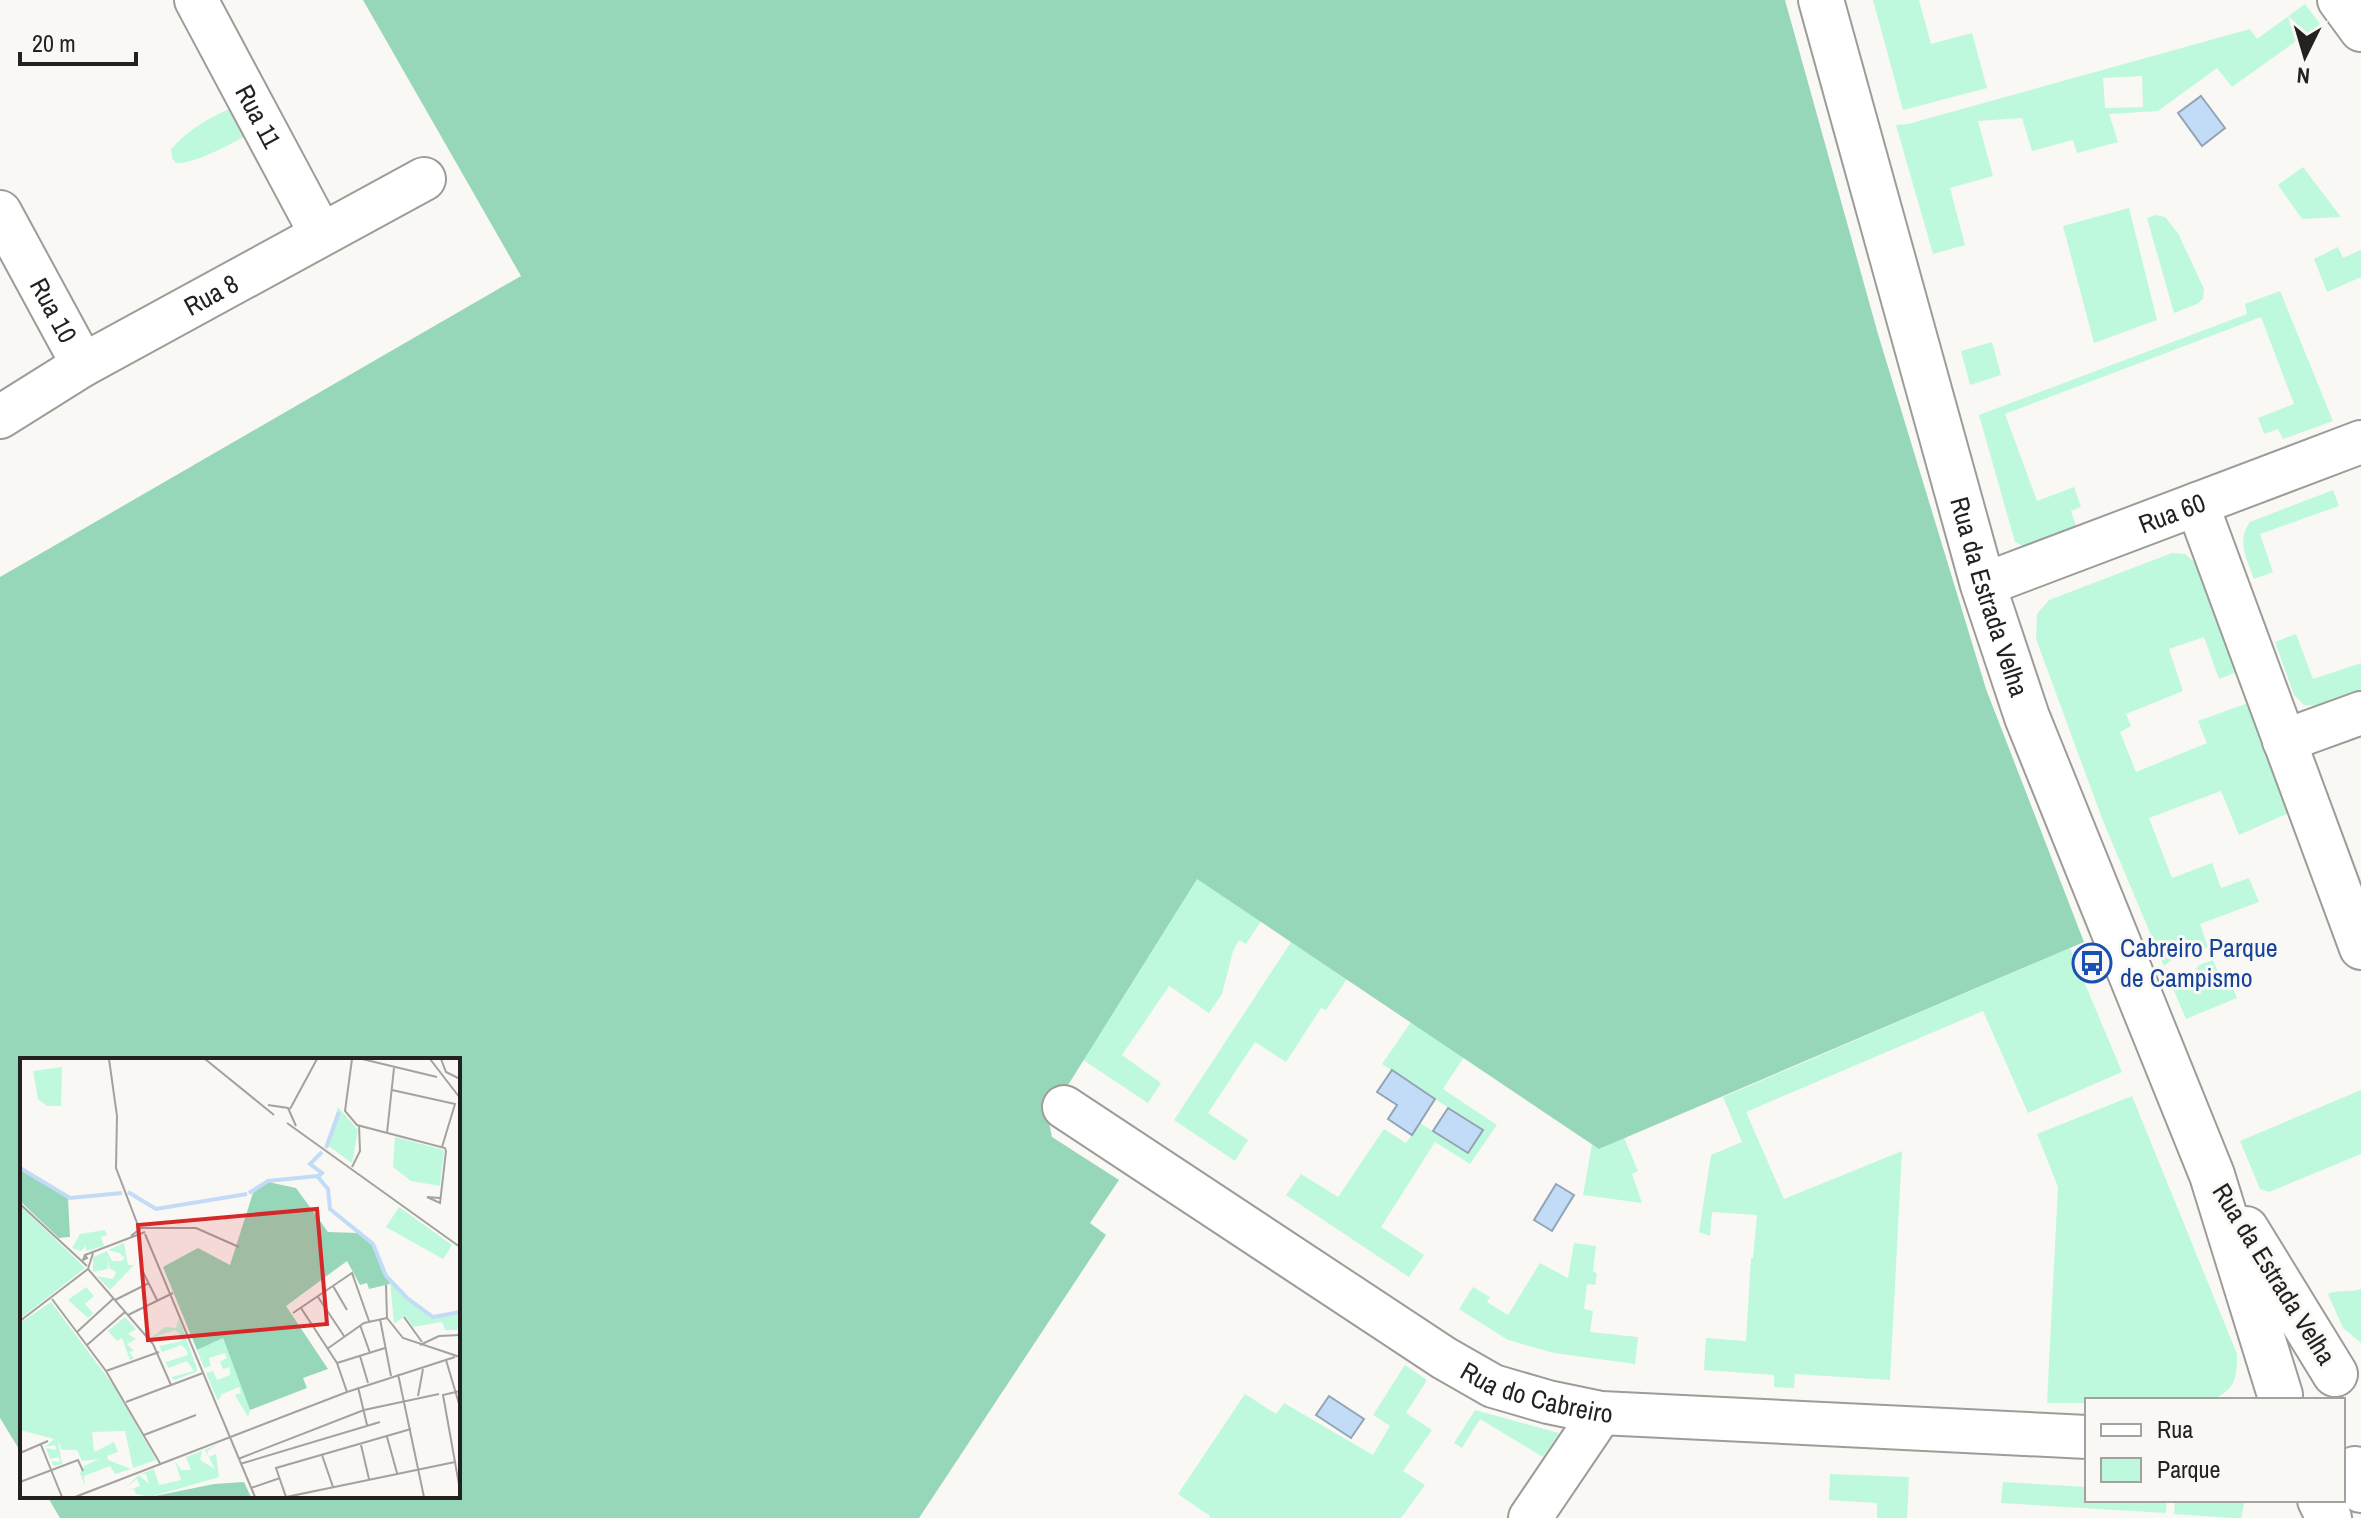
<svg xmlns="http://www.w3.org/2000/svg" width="2361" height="1518" font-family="'Archivo Narrow',sans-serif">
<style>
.green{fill:#bef9dd;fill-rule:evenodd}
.forest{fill:#97d7b9}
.water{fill:#c2dbf6;stroke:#92a4b6;stroke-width:2}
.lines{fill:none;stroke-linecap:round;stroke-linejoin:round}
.street-casing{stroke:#9d9c99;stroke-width:46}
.secondary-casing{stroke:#9d9c99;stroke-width:48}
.street{stroke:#fff;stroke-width:42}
.secondary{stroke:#fff;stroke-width:44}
.labels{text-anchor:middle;stroke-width:6;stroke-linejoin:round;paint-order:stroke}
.street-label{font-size:26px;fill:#232221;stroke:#f9f8f5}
.transit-label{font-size:26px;fill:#164399;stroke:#f9f8f5;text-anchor:start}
.inset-river{fill:none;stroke:#c2dbf6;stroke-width:4}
.inset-road{fill:none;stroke:#a3a2a0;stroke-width:2}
.view{fill:#d62828;fill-opacity:0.15;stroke:#d62828;stroke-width:4}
.inset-edge{fill:none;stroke:#232221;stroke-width:4}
</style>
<rect width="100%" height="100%" fill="#f9f8f5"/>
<!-- green -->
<path class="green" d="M 1873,0 L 1919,0 L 1931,44 L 1972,33 L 1987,88 L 1903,110 Z
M 2305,4 L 2320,24 L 2232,87 L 2217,68 L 2158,111 L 2109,114 L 2118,142 L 2077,153 L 2073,140 L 2032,151 L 2022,118 L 1978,121 L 1993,176 L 1950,188 L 1965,245 L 1933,254 L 1896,125 L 1908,124 L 2250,29 L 2257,39 ZM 2142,76 L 2143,107 L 2105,108 L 2103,78 Z
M 232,108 L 246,136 C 227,145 196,164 176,163 L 172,158 L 171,149 C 188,130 208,118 232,108 Z
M 2303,167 L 2341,217 L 2302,219 L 2278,185 Z
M 2129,208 L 2157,320 L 2094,343 L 2063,226 Z
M 2156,215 L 2165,217 L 2178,233 L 2204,289 L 2203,299 L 2197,304 L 2174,313 L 2147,218 Z
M 2338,247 L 2343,258 L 2361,250 L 2361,277 L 2327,292 L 2314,259 Z
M 2280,291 L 2333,421 L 2283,439 L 2278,429 L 2264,434 L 2258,418 L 2294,404 L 2261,317 L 2005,414 L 2037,501 L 2074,487 L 2081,507 L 2071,511 L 2079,535 L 2032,550 L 2015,542 L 1979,415 L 2247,314 L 2245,304 Z
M 1992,342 L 2001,375 L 1970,385 L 1961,351 Z
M 2333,490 L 2339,506 L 2260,534 L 2273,572 L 2254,579 C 2247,559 2236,541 2250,522 Z
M 2172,553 L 2185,554 L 2199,566 L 2237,672 L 2219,679 L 2204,637 L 2169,649 L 2183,691 L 2126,714 L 2131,726 L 2120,732 L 2136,772 L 2207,743 L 2198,721 L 2248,703 L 2267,754 L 2291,812 L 2239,835 L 2221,791 L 2149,818 L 2172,878 L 2212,863 L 2221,888 L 2249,878 L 2259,902 L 2200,924 L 2208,947 L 2195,952 L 2182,952 L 2164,966 L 2103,821 L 2036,639 L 2037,614 L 2049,600 Z
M 2296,634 L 2313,679 L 2361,663 L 2361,690 L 2319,706 L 2304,705 L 2294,695 L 2275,642 Z
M 1197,878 L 1261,921 L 1246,944 L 1239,940 L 1233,951 L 1222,994 L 1209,1013 L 1169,986 L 1122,1055 L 1161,1083 L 1148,1103 L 1083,1060 Z
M 1291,942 L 1347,979 L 1326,1010 L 1321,1008 L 1286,1062 L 1255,1042 L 1208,1113 L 1248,1140 L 1235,1161 L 1174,1120 Z
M 2070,948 L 2122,1072 L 2028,1113 L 1983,1011 L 1746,1112 L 1784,1199 L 1902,1151 L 1890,1380 L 1795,1374 L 1794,1388 L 1774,1387 L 1774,1375 L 1704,1370 L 1706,1338 L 1746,1341 L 1751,1258 L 1753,1258 L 1757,1215 L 1712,1212 L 1710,1236 L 1699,1232 L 1711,1155 L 1742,1142 L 1723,1097 Z
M 2213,960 L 2219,974 L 2226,972 L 2237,998 L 2186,1019 L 2169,979 L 2191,976 L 2199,965 Z
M 1411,1022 L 1464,1057 L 1443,1089 L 1497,1125 L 1470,1164 L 1435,1142 L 1381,1227 L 1424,1255 L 1409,1277 L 1286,1195 L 1301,1174 L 1338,1197 L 1384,1129 L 1406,1143 L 1420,1123 L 1468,1153 L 1482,1130 L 1382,1064 Z
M 2361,1090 L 2361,1154 L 2269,1192 L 2260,1189 L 2240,1141 Z
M 2132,1096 L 2237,1354 C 2237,1378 2236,1389 2212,1400 L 2087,1400 L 2087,1403 L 2047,1403 L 2058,1187 L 2037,1134 Z
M 1624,1138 L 1638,1171 L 1632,1174 L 1642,1203 L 1583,1195 L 1592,1144 L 1600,1149 Z
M 1574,1243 L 1596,1246 L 1593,1272 L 1597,1273 L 1595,1285 L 1587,1284 L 1584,1309 L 1593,1311 L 1590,1332 L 1638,1337 L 1635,1364 L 1554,1353 L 1508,1340 L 1459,1309 L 1473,1287 L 1490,1297 L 1487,1302 L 1508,1315 L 1540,1263 L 1568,1278 Z
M 2361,1289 L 2361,1343 L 2343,1328 L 2328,1294 C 2339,1289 2349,1293 2361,1289 Z
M 1405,1365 L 1427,1380 L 1406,1413 L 1432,1430 L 1403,1471 L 1425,1485 L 1401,1518 L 1209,1518 L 1210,1516 L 1178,1494 L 1245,1394 L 1276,1414 L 1284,1403 L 1373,1455 L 1390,1426 L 1373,1415 Z
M 1475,1410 L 1559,1433 L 1543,1457 L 1480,1419 L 1462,1448 L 1454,1443 Z
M 1830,1474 L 1909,1477 L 1907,1518 L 1877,1518 L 1877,1503 L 1829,1500 Z
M 2003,1482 L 2087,1487 L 2087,1500 L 2167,1500 L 2166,1513 L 2001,1503 Z
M 2175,1500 L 2245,1500 L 2241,1518 L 2233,1518 L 2174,1514 Z"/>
<!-- forest -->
<path class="forest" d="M 363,0 L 1785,0 L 1878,334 L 1986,689 L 2084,942 L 1599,1149 L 1197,879 L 1048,1117 L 1052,1137 L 1119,1180 L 1090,1223 L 1106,1235 L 919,1518 L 60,1518 L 47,1496 L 458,1496 L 458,1060 L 22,1060 L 22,1454 L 0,1418 L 0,577 L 521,276 Z"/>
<!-- water -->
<path class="water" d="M 2201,96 L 2225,128 L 2202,146 L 2178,113 Z
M 1392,1070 L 1435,1099 L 1412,1135 L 1388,1119 L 1397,1105 L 1377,1092 Z
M 1448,1108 L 1483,1130 L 1468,1153 L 1433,1131 Z
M 1556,1184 L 1574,1195 L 1552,1231 L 1534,1220 Z
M 1329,1396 L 1364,1419 L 1351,1438 L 1316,1415 Z"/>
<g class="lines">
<defs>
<g id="street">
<path id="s1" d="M 196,0 L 321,234"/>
<path d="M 2339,0 L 2361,30"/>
<path id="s2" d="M 0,212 L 83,365"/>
<path id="s3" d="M 0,417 L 83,365 L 424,179"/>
<path d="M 2197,504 L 2361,948"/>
<path id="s4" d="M 1983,585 L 2361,442"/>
<path d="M 2284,741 L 2361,713"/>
<path id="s5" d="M 1064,1107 L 1444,1358 L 1493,1386 L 1548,1402 L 1601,1413 L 2087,1437"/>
<path d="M 1530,1518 L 1601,1413"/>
</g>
<g id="secondary">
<path id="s6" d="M 1821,0 L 1983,585 L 2027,717 L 2212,1175 L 2280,1395"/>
<path d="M 2246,1229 L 2335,1374"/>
<path d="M 2355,1469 L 2361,1490"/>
<path d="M 2320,1500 L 2329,1518"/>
</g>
</defs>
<!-- street casing -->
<use href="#street" class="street-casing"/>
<!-- secondary casing -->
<use href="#secondary" class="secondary-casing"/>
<!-- street -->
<use href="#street" class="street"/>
<!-- secondary -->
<use href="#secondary" class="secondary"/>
</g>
<!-- icons -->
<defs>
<symbol id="bus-ring" viewBox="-11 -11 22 22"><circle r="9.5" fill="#f9f8f5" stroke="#1a4fb4" stroke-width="1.5"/><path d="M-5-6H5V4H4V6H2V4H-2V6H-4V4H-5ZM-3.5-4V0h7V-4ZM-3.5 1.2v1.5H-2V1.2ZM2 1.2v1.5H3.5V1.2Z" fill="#1a4fb4"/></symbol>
</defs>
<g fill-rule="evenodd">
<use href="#bus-ring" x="2070" y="941" width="44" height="44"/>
</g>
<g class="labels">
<!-- street labels -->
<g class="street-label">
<text dy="9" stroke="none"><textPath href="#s1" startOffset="132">Rua 11</textPath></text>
<text dy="9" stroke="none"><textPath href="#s3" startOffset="244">Rua 8</textPath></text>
<text dy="9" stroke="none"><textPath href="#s2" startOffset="112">Rua 10</textPath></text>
<text dy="9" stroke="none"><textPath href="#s4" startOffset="202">Rua 60</textPath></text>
<text dy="9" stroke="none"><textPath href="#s6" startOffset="620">Rua da Estrada Velha</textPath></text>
<text transform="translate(2274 1274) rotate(58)" y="9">Rua da Estrada Velha</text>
<text dy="9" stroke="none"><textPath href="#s5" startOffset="556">Rua do Cabreiro</textPath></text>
</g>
<!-- transit labels -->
<g class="transit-label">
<text x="2120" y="957">Cabreiro Parque<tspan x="2120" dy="30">de Campismo</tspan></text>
</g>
</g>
<!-- overview -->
<g transform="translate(20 1058)">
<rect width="440" height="440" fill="#f9f8f5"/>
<path d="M 42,9 L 41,48 L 27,48 L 18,41 L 13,13 ZM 318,49 L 338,72 L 332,105 L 307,87 ZM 375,79 L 424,92 L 420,128 L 391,123 L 373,109 ZM 0,147 L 65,210 L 0,261 ZM 379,149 L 432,187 L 423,201 L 366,169 ZM 85,172 L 87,177 L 81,179 L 84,188 L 66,193 L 66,188 L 61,193 L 52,190 L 60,176 ZM 104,185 L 108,207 L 114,207 L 90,232 L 77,218 L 93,221 L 96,214 L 89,210 L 88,200 L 88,211 L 73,214 L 73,199 L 87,193 L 92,203 L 101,203 L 105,200 L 99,195 L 88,192 ZM 370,223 L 411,260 L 440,255 L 437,272 L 425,272 L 422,264 L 393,269 L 385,258 L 374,266 ZM 66,229 L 74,238 L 65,246 L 73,255 L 68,260 L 48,242 ZM 31,244 L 94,328 L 136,402 L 113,410 L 105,373 L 72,374 L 74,394 L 94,384 L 98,394 L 87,398 L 88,402 L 111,411 L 95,416 L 90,408 L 64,418 L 65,428 L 60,415 L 64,408 L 79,401 L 62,403 L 57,392 L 42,392 L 38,383 L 42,406 L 34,408 L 31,403 L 40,404 L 39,399 L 30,401 L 26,390 L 36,392 L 35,387 L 25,389 L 34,381 L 0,372 L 0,265 ZM 105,259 L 116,271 L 108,276 L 116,281 L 107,286 L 114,293 L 109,294 L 114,300 L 110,302 L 102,280 L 97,283 L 88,273 ZM 159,260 L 177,311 L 176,314 L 154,322 L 151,319 L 174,313 L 167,303 L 148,310 L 146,304 L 168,297 L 166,291 L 161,287 L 142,294 L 139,288 L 162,283 L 160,276 L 155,272 L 131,280 L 145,269 L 156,270 ZM 203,280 L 230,352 L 228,359 L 215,337 L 221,335 L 219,329 L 202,336 L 198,343 L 186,315 L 193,313 L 197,322 L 210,317 L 210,309 L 203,311 L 200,304 L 207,300 L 205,295 L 189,300 L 191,308 L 184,310 L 177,292 ZM 199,386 L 187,393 L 189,399 L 196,396 L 199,419 L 130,439 L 116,436 L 114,431 L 106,433 L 120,428 L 117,421 L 106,429 L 119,417 L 129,426 L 126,416 L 120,416 L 134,411 L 139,427 L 161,422 L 155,403 L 161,412 L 171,412 L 166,399 L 182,393 L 180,402 L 195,411 L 185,392 Z" fill="#bef9dd"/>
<path d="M 0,111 L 48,140 L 50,179 L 39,180 L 0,143 ZM 248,124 L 276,130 L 308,174 L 338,175 L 352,187 L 370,226 L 349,231 L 347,225 L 340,227 L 327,203 L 266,248 L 308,311 L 283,320 L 287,330 L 230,352 L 203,280 L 177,292 L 143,209 L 178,190 L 210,207 L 233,135 ZM 224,424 L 231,439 L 130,439 L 194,426 Z" fill="#97d7b9"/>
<path class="inset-river" d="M 306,90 L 319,54M 0,110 L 50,140 L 102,135M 299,118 L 302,115 L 290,106 L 302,94M 108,134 L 136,151 L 227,136M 229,135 L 248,123 L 297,118 L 308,131 L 310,151 L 353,186 L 366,218 L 387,240 L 413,259 L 440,254"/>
<path class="inset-road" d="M 89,1 L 97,58 L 96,110 L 119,170M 185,1 L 254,57M 332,1 L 325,53 L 337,67 L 425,90 L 426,93 L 420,145 L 407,139 L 420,140M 342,1 L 417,19M 410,1 L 440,40M 421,1 L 426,14 L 440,21M 372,32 L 435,46 L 422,89M 248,47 L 268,50 L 276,68M 270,51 L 297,1M 267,65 L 440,189M 367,75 L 374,10M 332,109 L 340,93 L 339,67M 0,146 L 67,208M 125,176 L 235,439M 111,178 L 121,170 L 176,170 L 219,189M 73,195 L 68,211 L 133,286 L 151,327M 65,197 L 63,202 L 67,200 L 65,197 L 125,174M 121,210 L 137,242M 366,227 L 367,260M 313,228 L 327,252M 298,239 L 324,278M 32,241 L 86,313 L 141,407M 95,242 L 129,225M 281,250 L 317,305 L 327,334M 273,255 L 332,215 L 349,263M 108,257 L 153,235M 384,259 L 402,284M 367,260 L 383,280 L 440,299M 360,261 L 371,318M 0,263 L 68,211M 340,267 L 350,295M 57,274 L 94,240M 67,287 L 105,254M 400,287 L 419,278 L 440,277M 307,291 L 344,265 L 367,260M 340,298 L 348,325M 426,302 L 440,349M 317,305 L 365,290M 86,313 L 139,294M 378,316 L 404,439M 338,329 L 347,367M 440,333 L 423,337 L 440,432M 398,338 L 403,311M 106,344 L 183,315M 391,371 L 256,410 L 266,439 L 435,404M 124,377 L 176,357M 367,379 L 377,415M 21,387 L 42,439M 341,387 L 349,421M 0,395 L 28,383M 302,397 L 313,429M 218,401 L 344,352 L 419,336M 220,406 L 360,364M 0,424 L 58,402 L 63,413M 231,430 L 260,420M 55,439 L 327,334 L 435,299"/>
<path class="view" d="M 297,151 L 307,266 L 128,282 L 118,167 Z"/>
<rect width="440" height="440" class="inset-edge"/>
</g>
<!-- legend -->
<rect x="2085" y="1398" width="260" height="104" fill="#f9f8f5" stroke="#a3a2a0" stroke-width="2"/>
<rect x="2101" y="1424" width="40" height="12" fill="#ffffff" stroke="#a3a2a0" stroke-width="2"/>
<text x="2157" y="1438" font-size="24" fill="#232221">Rua</text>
<rect x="2101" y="1458" width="40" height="24" fill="#bef9dd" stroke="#a3a2a0" stroke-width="2"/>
<text x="2157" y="1478" font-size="24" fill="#232221">Parque</text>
<!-- north arrow -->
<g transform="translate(2305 56) rotate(185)" stroke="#f9f8f5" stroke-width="6" paint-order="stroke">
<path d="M0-6L14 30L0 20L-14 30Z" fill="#232221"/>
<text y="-12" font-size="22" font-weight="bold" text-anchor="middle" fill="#232221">N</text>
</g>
<!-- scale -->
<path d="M20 52v12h116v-12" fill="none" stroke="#232221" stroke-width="4"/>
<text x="32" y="52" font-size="24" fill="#232221" stroke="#f9f8f5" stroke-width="6" paint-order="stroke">20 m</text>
</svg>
